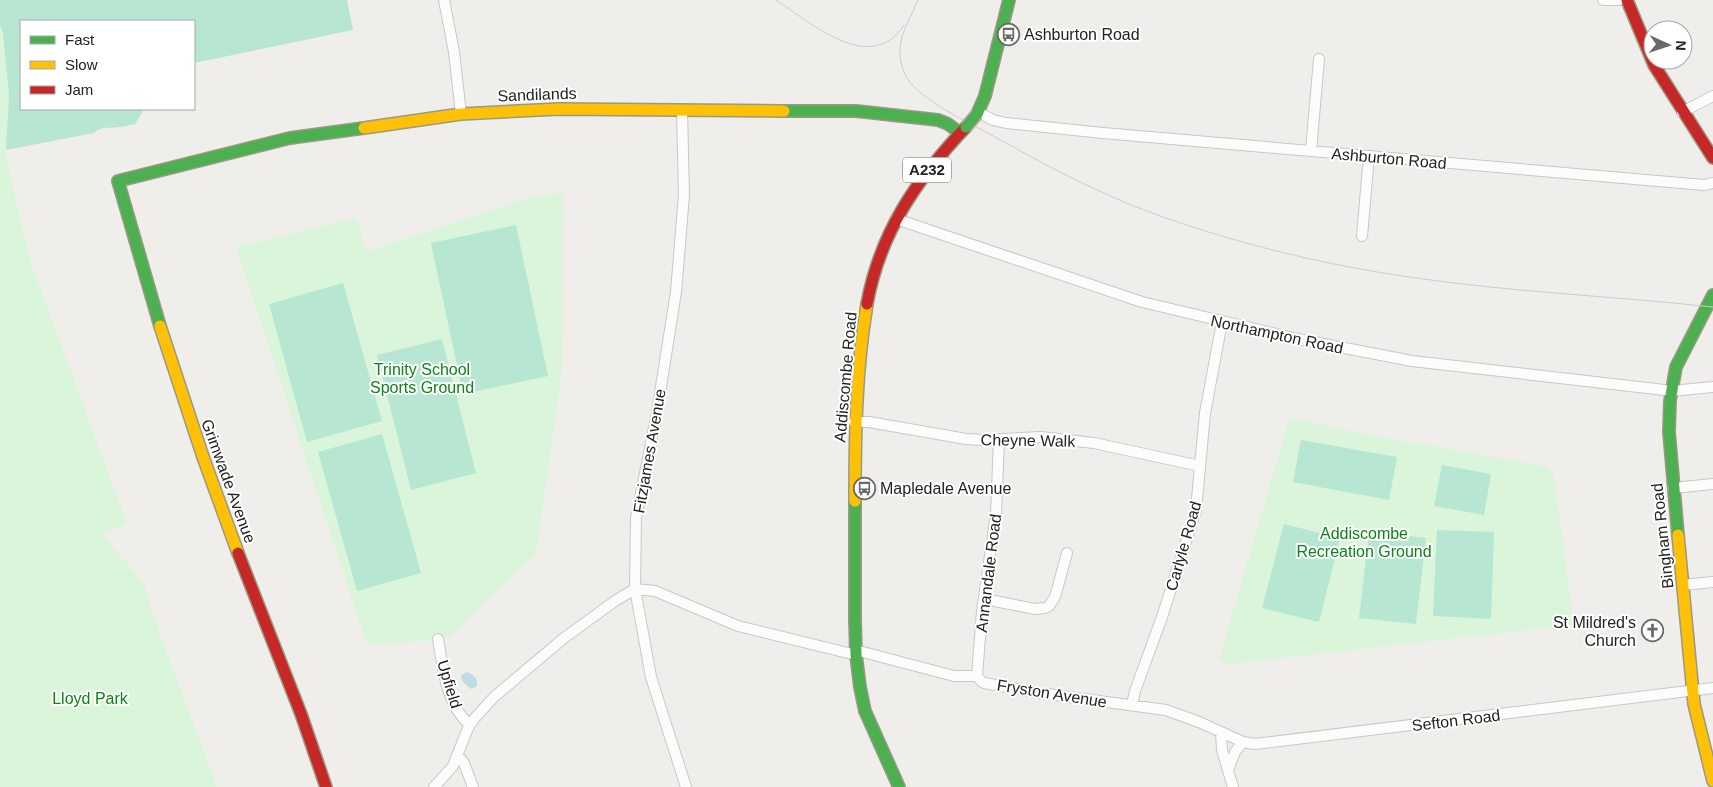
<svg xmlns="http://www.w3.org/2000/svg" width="1713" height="787" font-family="Arial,sans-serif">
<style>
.park{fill:#daf5da}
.pitch{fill:#b7e6d2}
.water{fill:#bfdbe3}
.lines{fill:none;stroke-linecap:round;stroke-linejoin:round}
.street-casing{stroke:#c9c8c7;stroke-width:12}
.fast-casing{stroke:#999a82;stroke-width:14}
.slow-casing{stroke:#999a82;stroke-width:14}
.jam-casing{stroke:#999a82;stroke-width:14}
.street{stroke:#fdfcfc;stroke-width:10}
.fast{stroke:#4caf50;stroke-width:11}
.slow{stroke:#ffc107;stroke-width:11}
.jam{stroke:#c62828;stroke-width:11}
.tram{stroke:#ccc;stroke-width:1}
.fast-bridge-casing{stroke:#c5a2ac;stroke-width:14;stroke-linecap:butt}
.fast-bridge{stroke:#4caf50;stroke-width:11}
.labels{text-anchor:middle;stroke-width:4;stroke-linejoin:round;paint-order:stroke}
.shield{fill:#fff;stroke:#646464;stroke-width:1}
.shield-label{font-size:15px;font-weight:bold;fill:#222}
.poi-label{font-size:16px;fill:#222;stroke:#fff;text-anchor:start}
.street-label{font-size:16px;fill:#222;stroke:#fff}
.park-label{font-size:16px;fill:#0c8416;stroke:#fff}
</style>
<rect width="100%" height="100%" fill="#f0eeeb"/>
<!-- park -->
<path class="park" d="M 0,25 L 3,33 L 9,96 L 6,158 L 30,260 L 127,524 L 102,535 L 144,583 L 153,615 L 217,787 L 0,787 Z
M 563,193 L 562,371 L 536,554 L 447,639 L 367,645 L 236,247 L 356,218 L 366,252 L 535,196 Z
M 1292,418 L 1375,436 L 1545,466 L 1553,472 L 1574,625 L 1228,664 L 1219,660 L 1289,419 Z"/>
<!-- pitch -->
<path class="pitch" d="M 0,0 L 347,0 L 353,30 L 194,63 L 194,21 L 21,21 L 21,109 L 144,109 L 135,124 C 129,125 123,127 118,127 C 108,129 102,125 94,133 L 6,150 L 9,96 L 3,33 L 0,25 Z
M 516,225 L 548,376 L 463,394 L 431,243 Z
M 343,283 L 382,421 L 307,442 L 269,304 Z
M 442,339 L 476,473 L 411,490 L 377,355 Z
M 382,434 L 421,573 L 357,591 L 318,452 Z
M 1301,440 L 1397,457 L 1389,500 L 1293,482 Z
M 1442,465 L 1491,474 L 1484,515 L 1434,506 Z
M 1284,524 L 1340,538 L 1319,622 L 1262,608 Z
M 1437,530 L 1494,532 L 1491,619 L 1433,616 Z
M 1369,532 L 1426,538 L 1416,624 L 1359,618 Z"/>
<!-- water -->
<path class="water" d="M 467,672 C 474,675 478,678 477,686 L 471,689 L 462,681 L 461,675 Z"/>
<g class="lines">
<defs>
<path id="street" d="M 444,0 L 454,52 L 461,114
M 1603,0 L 1619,0
M 682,110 L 684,195 L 676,292 L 656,418 L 636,518 L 635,589 L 651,677 L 686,787
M 978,112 L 993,120 L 1006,123 L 1103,133 L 1704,185 L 1713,183
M 1682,112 L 1713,96
M 1311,151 L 1319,59
M 896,219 L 1142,302 L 1298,339 L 1412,361 L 1656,389 L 1671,391 L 1713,387
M 1362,236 L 1369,156
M 854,422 L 869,422 L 966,439 L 982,440 L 1041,437 L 1094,443 L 1200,466
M 1673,488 L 1713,484
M 1683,585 L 1713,582
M 984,599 L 1035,609 L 1045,608 L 1049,606 L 1055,597 L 1067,553
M 438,639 C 443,669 446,705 470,725
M 855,650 L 954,676 L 977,676
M 977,676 L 981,681 L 984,683 L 1040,693 L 1166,710 L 1199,722 L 1243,742 L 1255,744 L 1713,688
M 977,676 L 982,611 L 996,513 L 999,440
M 1132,705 L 1135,691 L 1162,617 L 1196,510 L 1205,413 L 1222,322
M 1221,732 L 1222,750 L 1233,787
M 457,755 L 464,763 L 473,787
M 1228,770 L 1235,752 L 1243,742
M 434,787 L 453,766 L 468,728 L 474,719 L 494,697 L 564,638 L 615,601 L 635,589 L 655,591 L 738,626 L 856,655"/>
<path id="fast" d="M 784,111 L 856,111 L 938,120 L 948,124 L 960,133
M 977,114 L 985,96 L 1009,0
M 160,326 L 118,181 L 290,138 L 364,128
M 855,501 L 855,619 L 856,655 L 860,687 L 865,711 L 899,787
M 1678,535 L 1669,432 L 1670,401 L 1676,367 L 1713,295"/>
<path id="slow" d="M 364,128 L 461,114 L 559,109 L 784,111
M 160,326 L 203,457 L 238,553
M 855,501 C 855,435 856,369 867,304
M 1678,535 L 1694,704 L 1713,781"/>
<path id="jam" d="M 1627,0 L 1654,65 L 1713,158
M 867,304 C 880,232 917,179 966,127
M 238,553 L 301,714 L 326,787"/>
</defs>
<!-- street casing -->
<use href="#street" class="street-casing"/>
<!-- fast casing -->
<use href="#fast" class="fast-casing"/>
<!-- slow casing -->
<use href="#slow" class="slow-casing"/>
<!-- jam casing -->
<use href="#jam" class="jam-casing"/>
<!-- street -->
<use href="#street" class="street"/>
<!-- fast -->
<use href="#fast" class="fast"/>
<!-- slow -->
<use href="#slow" class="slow"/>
<!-- jam -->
<use href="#jam" class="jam"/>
<!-- tram -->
<path class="tram" d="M 776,0 C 810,22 871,77 904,25
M 918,0 C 912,15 901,32 900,48 C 899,62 904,77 914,87 C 937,109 978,127 1006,143 C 1056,171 1109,198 1163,217 C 1243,245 1326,265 1409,277 C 1510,292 1612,296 1713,307"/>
<defs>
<path id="fast-bridge" d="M 966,127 L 977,114"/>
</defs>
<!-- fast-bridge casing -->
<use href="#fast-bridge" class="fast-bridge-casing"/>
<!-- fast-bridge -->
<use href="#fast-bridge" class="fast-bridge"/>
</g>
<!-- icons -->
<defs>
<symbol id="bus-ring" viewBox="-11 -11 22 22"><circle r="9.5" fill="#fff" stroke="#6a6968" stroke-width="1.5"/><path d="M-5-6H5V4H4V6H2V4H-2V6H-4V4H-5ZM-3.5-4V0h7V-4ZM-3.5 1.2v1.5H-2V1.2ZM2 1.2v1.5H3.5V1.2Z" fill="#6a6968"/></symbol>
<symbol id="church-ring" viewBox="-11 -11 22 22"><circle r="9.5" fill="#fff" stroke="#6a6968" stroke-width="1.5"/><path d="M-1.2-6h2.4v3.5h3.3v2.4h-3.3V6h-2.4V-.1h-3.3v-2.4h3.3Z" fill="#6a6968"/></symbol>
</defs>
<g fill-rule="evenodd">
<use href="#bus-ring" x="996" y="22" width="25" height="25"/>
<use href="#bus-ring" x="852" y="476" width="25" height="25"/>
<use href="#church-ring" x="1640" y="618" width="25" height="25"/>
</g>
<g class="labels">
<!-- shield labels -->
<rect class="shield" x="903" y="157.5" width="48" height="25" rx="4"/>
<g class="shield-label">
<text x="927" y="175">A232</text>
</g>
<!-- poi labels -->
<g class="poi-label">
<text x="1024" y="40">Ashburton Road</text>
<text x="880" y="494">Mapledale Avenue</text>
<text x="1636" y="628" text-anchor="end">St Mildred's<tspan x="1636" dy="18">Church</tspan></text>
</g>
<!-- street labels -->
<g class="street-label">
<text transform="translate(537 94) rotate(-2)" y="6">Sandilands</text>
<text transform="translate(1389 158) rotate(5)" y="6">Ashburton Road</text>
<text transform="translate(1277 334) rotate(12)" y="6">Northampton Road</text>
<text transform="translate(845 377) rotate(-85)" y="6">Addiscombe Road</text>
<text transform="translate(1028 440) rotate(1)" y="6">Cheyne Walk</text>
<text transform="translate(649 451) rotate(-80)" y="6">Fitzjames Avenue</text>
<text transform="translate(229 481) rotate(70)" y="6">Grimwade Avenue</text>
<text transform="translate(1662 536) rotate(-96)" y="6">Bingham Road</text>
<text transform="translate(1183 546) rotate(-74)" y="6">Carlyle Road</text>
<text transform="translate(988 573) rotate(-83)" y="6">Annandale Road</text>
<text transform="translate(450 684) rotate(73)" y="6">Upfield</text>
<text transform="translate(1052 693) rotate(9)" y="6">Fryston Avenue</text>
<text transform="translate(1456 720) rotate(-7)" y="6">Sefton Road</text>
</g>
<!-- park labels -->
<g class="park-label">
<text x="422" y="375">Trinity School<tspan x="422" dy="18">Sports Ground</tspan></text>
<text x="1364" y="539">Addiscombe<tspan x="1364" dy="18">Recreation Ground</tspan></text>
<text x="90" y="704">Lloyd Park</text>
</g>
</g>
<!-- legend -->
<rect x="20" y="20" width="175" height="90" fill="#ffffff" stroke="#a7a7a7"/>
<rect x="30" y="36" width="25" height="8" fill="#4caf50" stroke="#a7a7a7"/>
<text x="65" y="45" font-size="15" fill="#222222">Fast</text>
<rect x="30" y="61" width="25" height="8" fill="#ffc107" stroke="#a7a7a7"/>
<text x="65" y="70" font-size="15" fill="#222222">Slow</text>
<rect x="30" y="86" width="25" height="8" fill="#c62828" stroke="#a7a7a7"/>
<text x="65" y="95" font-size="15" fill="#222222">Jam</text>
<!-- north arrow -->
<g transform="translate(1668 45) rotate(93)"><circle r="24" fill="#ffffff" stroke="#a7a7a7"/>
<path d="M0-4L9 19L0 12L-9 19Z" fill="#6a6968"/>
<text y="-8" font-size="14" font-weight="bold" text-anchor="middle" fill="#222222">N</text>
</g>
</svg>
